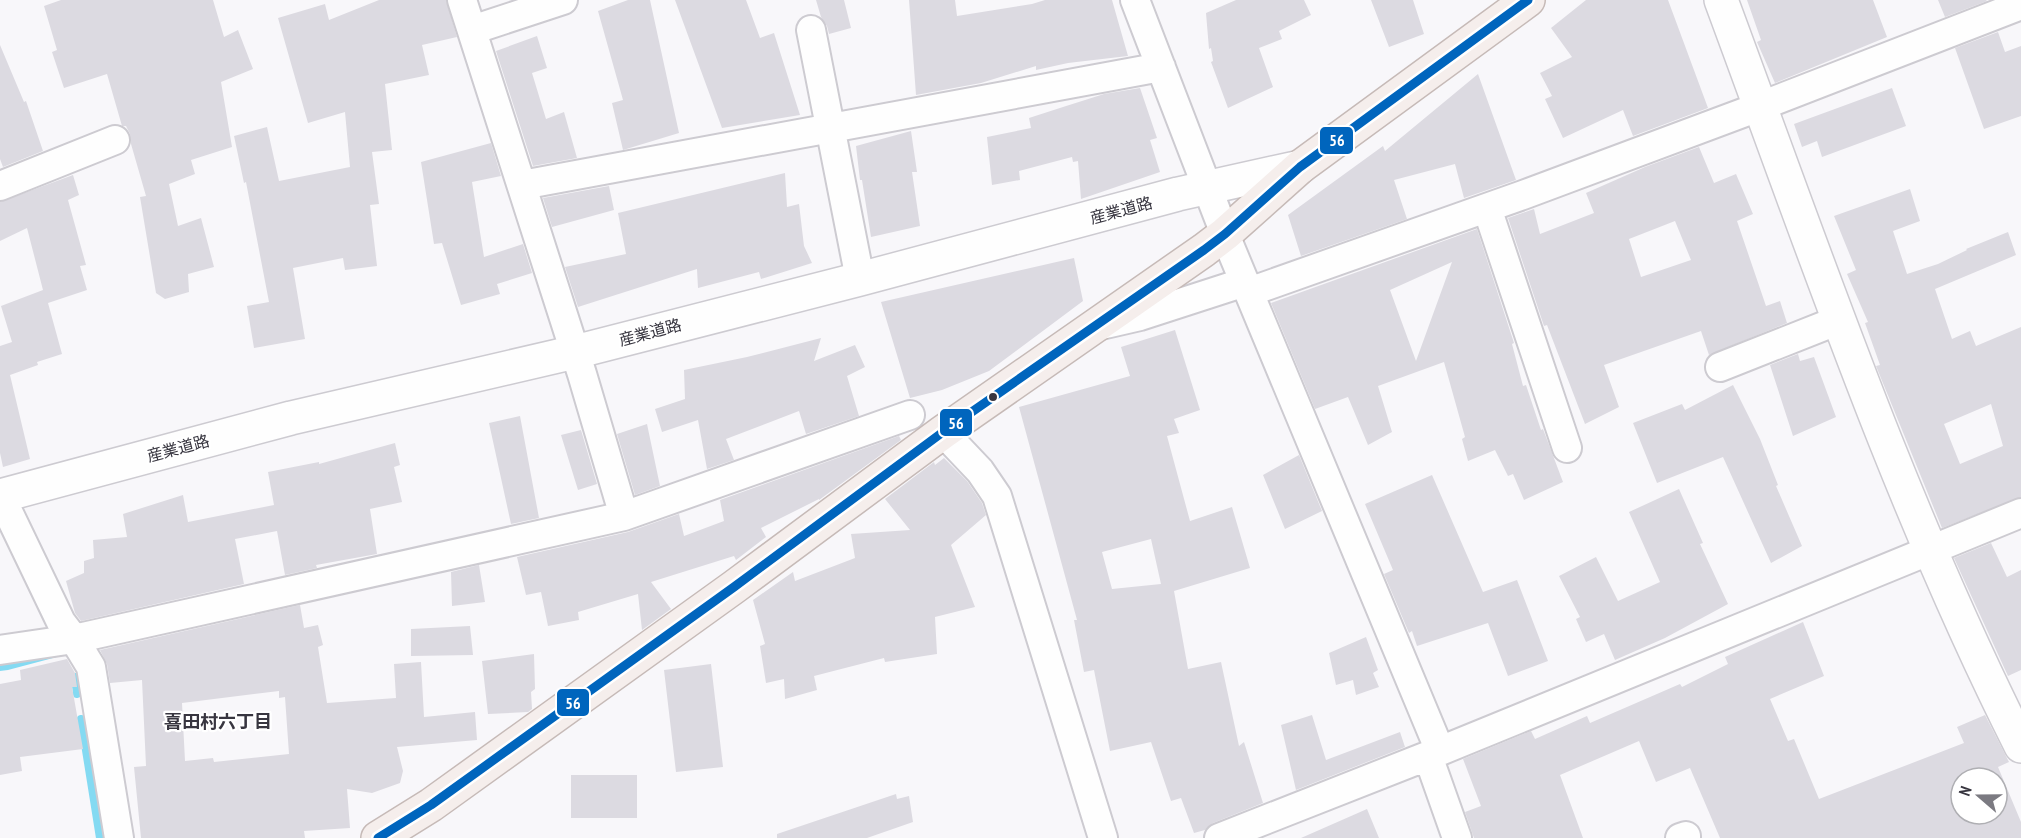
<svg xmlns="http://www.w3.org/2000/svg" width="2021" height="838" font-family="'PT Sans Narrow','Noto Sans JP',sans-serif">
<style>
.water{fill:#84daf2}
.lines{fill:none;stroke-linecap:round;stroke-linejoin:round}
.stream{stroke:#84daf2;stroke-width:8}
.building{fill:#dcdae1;fill-rule:evenodd}
.street-casing{stroke:#cdcbd1;stroke-width:32}
.secondary-casing{stroke:#cdcbd1;stroke-width:36}
.primary-casing{stroke:#c6bab7;stroke-width:36}
.street{stroke:#fefefe;stroke-width:28}
.secondary{stroke:#fefefe;stroke-width:33}
.primary{stroke:#f5eeec;stroke-width:33}
.bus-1-casing{stroke:#fff;stroke-width:14}
.bus-1{stroke:#0065bd;stroke-width:9}
.bus-dot{fill:#383640;stroke:#fff;stroke-width:2}
.labels{text-anchor:middle;stroke-width:4.5;stroke-linejoin:round;paint-order:stroke}
.street-label{font-size:16px;fill:#383640;stroke:#fff}
.neighbourhood-label{font-size:18px;font-weight:bold;fill:#383640;stroke:#fff}
.line-badge{stroke:#fff;stroke-width:2}
.badge-label{font-size:16px;text-anchor:middle;font-weight:bold;fill:#fff}
</style>
<rect width="100%" height="100%" fill="#f8f7fa"/>
<!-- water -->
<path class="water" d="M 68,654 L 8,670 L 0,671 L 0,660 Z"/>
<g class="lines">
<!-- stream -->
<path class="stream" d="M 75,677 L 77,694
M 81,719 L 100,838"/>
</g>
<!-- building -->
<path class="building" d="M 61,0 L 213,0 L 224,37 L 238,30 L 253,69 L 221,82 L 232,147 L 191,160 L 195,174 L 169,184 L 178,226 L 201,218 L 214,267 L 188,274 L 189,292 L 165,299 L 156,293 L 140,197 L 146,196 L 131,144 L 130,134 L 126,126 L 122,126 L 107,74 L 64,88 L 52,52 L 57,50 L 44,6 Z
M 379,0 L 446,0 L 457,37 L 422,45 L 429,75 L 385,84 L 392,150 L 372,152 L 379,204 L 370,205 L 377,266 L 345,270 L 343,258 L 293,268 L 305,339 L 254,348 L 247,306 L 269,302 L 246,182 L 244,183 L 234,136 L 267,127 L 279,181 L 350,167 L 345,112 L 308,123 L 278,18 L 325,4 L 329,20 Z
M 628,0 L 650,0 L 679,133 L 623,150 L 612,103 L 623,100 L 598,11 Z
M 675,0 L 746,0 L 760,38 L 774,33 L 800,115 L 722,128 Z
M 816,0 L 844,0 L 851,28 L 829,34 L 827,26 L 821,17 Z
M 909,0 L 955,0 L 957,16 L 1032,4 L 1045,0 L 1112,0 L 1128,56 L 1068,63 L 1036,70 L 1036,66 L 981,83 L 916,95 Z
M 1236,0 L 1304,0 L 1311,15 L 1279,31 L 1282,39 L 1259,48 L 1273,87 L 1228,108 L 1211,62 L 1213,61 L 1211,48 L 1209,49 L 1206,13 Z
M 1371,0 L 1413,0 L 1424,34 L 1389,47 Z
M 1586,0 L 1668,0 L 1708,108 L 1633,136 L 1623,110 L 1563,138 L 1545,99 L 1552,96 L 1540,73 L 1572,57 L 1551,28 Z
M 1747,0 L 1873,0 L 1887,37 L 1775,83 L 1757,42 L 1761,40 Z
M 1938,0 L 1986,0 L 1987,1 L 1945,17 Z
M 1998,32 L 2005,52 L 2021,46 L 2021,116 L 1984,129 L 1955,48 Z
M 537,36 L 547,68 L 532,73 L 546,119 L 564,112 L 577,158 L 533,166 L 496,51 Z
M 0,45 L 24,102 L 26,101 L 43,151 L 3,167 L 0,159 Z
M 1478,74 L 1516,180 L 1464,198 L 1455,164 L 1394,180 L 1407,219 L 1301,256 L 1288,215 L 1383,146 L 1385,151 Z
M 1140,88 L 1157,138 L 1150,140 L 1160,172 L 1081,199 L 1078,161 L 1073,162 L 1072,157 L 1019,171 L 1020,180 L 992,185 L 987,137 L 1031,128 L 1029,118 L 1063,107 L 1104,94 Z
M 1892,88 L 1906,126 L 1822,157 L 1817,141 L 1802,147 L 1794,124 Z
M 911,131 L 917,172 L 912,172 L 920,226 L 871,237 L 862,180 L 860,180 L 856,146 Z
M 491,143 L 501,176 L 472,182 L 484,257 L 523,244 L 532,273 L 497,284 L 500,294 L 461,305 L 442,243 L 434,244 L 421,162 Z
M 1699,147 L 1714,183 L 1736,174 L 1753,214 L 1737,221 L 1766,306 L 1780,301 L 1787,323 L 1709,355 L 1701,331 L 1604,365 L 1619,407 L 1585,424 L 1547,325 L 1544,326 L 1508,218 L 1534,209 L 1540,234 L 1594,213 L 1586,193 L 1645,167 ZM 1675,221 L 1691,260 L 1641,277 L 1629,239 Z
M 785,173 L 787,207 L 799,204 L 804,246 L 812,263 L 761,279 L 759,272 L 698,288 L 697,269 L 578,307 L 565,267 L 626,254 L 618,213 Z
M 73,175 L 79,195 L 68,200 L 86,265 L 80,266 L 87,290 L 48,303 L 62,354 L 37,362 L 38,365 L 10,375 L 30,459 L 3,467 L 0,453 L 0,346 L 12,342 L 1,306 L 43,290 L 27,228 L 0,241 L 0,202 Z
M 609,186 L 614,210 L 552,227 L 543,198 Z
M 1910,189 L 1920,221 L 1893,231 L 1907,274 L 1938,264 L 1967,250 L 1966,249 L 2008,232 L 2016,255 L 1935,289 L 1952,339 L 1970,331 L 1976,346 L 2021,327 L 2021,497 L 1942,528 L 1876,366 L 1880,365 L 1865,323 L 1868,322 L 1847,274 L 1856,270 L 1834,216 ZM 1991,404 L 2003,446 L 1960,464 L 1944,424 Z
M 1477,229 L 1514,343 L 1512,344 L 1523,386 L 1526,385 L 1541,430 L 1543,429 L 1563,482 L 1524,500 L 1513,474 L 1508,476 L 1495,450 L 1468,461 L 1462,439 L 1465,437 L 1444,362 L 1378,386 L 1392,432 L 1368,445 L 1348,397 L 1315,409 L 1271,303 ZM 1452,262 L 1416,361 L 1390,290 Z
M 1074,258 L 1083,301 L 989,371 L 942,390 L 910,398 L 881,302 Z
M 1175,330 L 1200,410 L 1174,419 L 1179,433 L 1167,436 L 1190,521 L 1232,507 L 1250,568 L 1174,591 L 1188,669 L 1221,662 L 1239,746 L 1244,742 L 1263,803 L 1213,823 L 1205,830 L 1194,833 L 1181,798 L 1171,801 L 1151,742 L 1110,751 L 1094,670 L 1084,672 L 1074,620 L 1077,620 L 1019,407 L 1130,376 L 1121,347 ZM 1151,539 L 1161,584 L 1112,589 L 1102,552 Z
M 821,338 L 814,361 L 855,345 L 865,367 L 847,376 L 859,416 L 806,434 L 799,411 L 726,439 L 734,460 L 707,469 L 698,420 L 662,432 L 655,409 L 685,399 L 684,370 L 747,357 Z
M 1798,354 L 1800,361 L 1814,357 L 1836,417 L 1793,436 L 1770,365 Z
M 1733,385 L 1760,439 L 1778,485 L 1776,486 L 1802,546 L 1771,563 L 1723,457 L 1657,483 L 1633,423 L 1682,404 L 1685,410 Z
M 520,416 L 539,518 L 511,524 L 489,423 Z
M 647,424 L 660,486 L 635,495 L 617,434 Z
M 581,430 L 597,484 L 578,490 L 561,435 Z
M 899,436 L 901,440 L 819,500 L 819,499 L 761,528 L 766,537 L 736,560 L 734,556 L 651,582 L 671,609 L 642,630 L 638,594 L 578,612 L 579,620 L 548,626 L 541,592 L 526,595 L 517,557 L 628,532 L 679,514 L 684,536 L 724,521 L 720,500 Z
M 395,443 L 400,465 L 394,467 L 402,502 L 370,509 L 377,554 L 316,565 L 317,568 L 285,575 L 277,531 L 235,539 L 244,584 L 81,621 L 75,613 L 66,581 L 84,573 L 84,561 L 94,558 L 93,540 L 127,537 L 123,514 L 183,495 L 188,522 L 274,505 L 268,472 L 319,462 L 319,464 Z
M 1299,455 L 1322,511 L 1285,529 L 1263,475 Z
M 944,458 L 967,481 L 982,503 L 986,515 L 951,545 L 975,607 L 935,617 L 937,654 L 885,662 L 884,658 L 814,676 L 817,690 L 785,699 L 784,679 L 766,683 L 760,646 L 765,644 L 753,600 L 793,572 L 795,581 L 855,558 L 851,534 L 910,530 L 885,499 L 934,462 L 935,465 Z
M 1432,475 L 1483,592 L 1517,580 L 1548,661 L 1508,676 L 1488,623 L 1417,646 L 1412,631 L 1409,633 L 1384,574 L 1393,570 L 1365,504 Z
M 1679,489 L 1703,543 L 1700,544 L 1728,604 L 1665,638 L 1615,660 L 1604,634 L 1586,642 L 1576,619 L 1580,617 L 1559,576 L 1596,557 L 1618,601 L 1660,582 L 1629,512 Z
M 1991,543 L 2007,577 L 2021,570 L 2021,670 L 2008,676 L 1954,558 Z
M 479,565 L 485,602 L 452,606 L 451,572 Z
M 300,605 L 304,628 L 318,625 L 323,645 L 318,647 L 327,703 L 396,698 L 394,664 L 421,662 L 424,717 L 475,712 L 477,740 L 397,747 L 403,771 L 400,783 L 372,793 L 347,789 L 350,828 L 304,831 L 305,838 L 141,838 L 134,767 L 146,766 L 142,680 L 110,683 L 107,664 L 100,650 ZM 279,691 L 279,698 L 285,697 L 289,754 L 214,762 L 213,758 L 185,761 L 182,703 Z
M 1803,622 L 1824,676 L 1770,699 L 1788,741 L 1794,739 L 1819,799 L 1964,743 L 1957,727 L 1985,715 L 2009,762 L 1998,767 L 2021,822 L 2021,838 L 1720,838 L 1690,768 L 1656,782 L 1639,741 L 1560,775 L 1583,838 L 1474,838 L 1465,812 L 1481,806 L 1463,759 L 1531,731 L 1535,739 L 1587,716 L 1590,723 L 1680,684 L 1682,687 L 1728,664 L 1725,657 ZM 1961,778 L 1997,778 L 1997,814 L 1961,814 Z
M 470,626 L 473,655 L 411,656 L 411,629 Z
M 1366,637 L 1378,670 L 1373,673 L 1379,687 L 1356,695 L 1353,680 L 1336,685 L 1329,653 Z
M 534,654 L 535,689 L 531,692 L 532,709 L 528,712 L 488,714 L 482,661 Z
M 67,659 L 75,673 L 77,687 L 72,687 L 83,749 L 20,757 L 22,771 L 0,775 L 0,684 L 21,680 L 20,670 Z
M 711,664 L 723,767 L 676,772 L 664,670 Z
M 1312,715 L 1326,760 L 1400,732 L 1405,747 L 1296,790 L 1281,725 Z
M 571,775 L 637,775 L 637,818 L 571,818 Z
M 896,794 L 897,799 L 909,796 L 913,822 L 867,838 L 777,838 L 777,834 Z
M 1367,809 L 1379,838 L 1301,838 Z"/>
<g class="lines">
<defs>
<path id="street" d="M 462,0 L 582,374 L 624,516
M 1135,0 L 1230,247 L 1440,751
M 472,30 L 563,0
M 811,30 L 860,279
M 522,185 L 1161,67
M 0,186 L 115,140
M 1487,208 L 1567,448
M 1249,292 L 1523,195 L 1748,111 L 2021,5
M 1101,325 L 1140,316 L 1245,282
M 1720,367 L 1839,320
M 943,432 L 980,471 L 997,496 L 1103,838
M 0,495 L 61,622 L 74,639 L 91,667 L 119,838
M 0,650 L 74,639 L 624,516 L 910,415
M 1428,756 L 1457,838
M 1219,838 L 1440,751 L 2021,513
M 1680,838 L 1686,836 L 1686,838"/>
<path id="secondary" d="M 1721,0 C 1814,251 1900,506 2021,746
M 0,496 L 291,418 L 575,352 L 860,279 L 1178,194 L 1300,167"/>
<path id="primary" d="M 378,838 L 431,805 L 734,587 L 943,432 L 1204,250 L 1225,234 L 1300,167 L 1528,0"/>
</defs>
<!-- street casing -->
<use href="#street" class="street-casing"/>
<!-- secondary casing -->
<use href="#secondary" class="secondary-casing"/>
<!-- primary casing -->
<use href="#primary" class="primary-casing"/>
<!-- street -->
<use href="#street" class="street"/>
<!-- secondary -->
<use href="#secondary" class="secondary"/>
<!-- primary -->
<use href="#primary" class="primary"/>
<defs>
<path id="bus-1" d="M 378,838 L 431,805 L 734,587 L 943,432 L 1204,250 L 1225,234 L 1300,167 L 1528,0"/>
</defs>
<!-- bus-1 casing -->
<use href="#bus-1" class="bus-1-casing"/>
<!-- bus-1 -->
<use href="#bus-1" class="bus-1"/>
</g>
<!-- markers -->
<circle class="bus-dot" cx="993" cy="397" r="5"/>
<g class="labels">
<!-- street labels -->
<g class="street-label">
<text transform="translate(1121 210) rotate(-15)" y="6">産業道路</text>
<text transform="translate(650 332) rotate(-15)" y="6">産業道路</text>
<text transform="translate(178 448) rotate(-15)" y="6">産業道路</text>
</g>
<!-- neighbourhood labels -->
<g class="neighbourhood-label">
<text x="218" y="728">喜田村六丁目</text>
</g>
</g>
<g class="line-badge">
<rect x="1319" y="126" width="35" height="29" rx="6" fill="#0065bd"/>
<rect x="939" y="408" width="34" height="29" rx="6" fill="#0065bd"/>
<rect x="556" y="688" width="34" height="29" rx="6" fill="#0065bd"/>
</g>
<g class="badge-label">
<text x="1337" y="146">56</text>
<text x="956" y="429">56</text>
<text x="573" y="709">56</text>
</g>
<!-- north arrow -->
<g transform="translate(1979 796) rotate(290)"><circle r="28" fill="#ffffff" stroke="#afafb3" stroke-width="1.5"/>
<path d="M0-4.5L10 22L0 15L-10 22Z" fill="#7b7a81"/>
<text y="-9" font-size="16" font-weight="bold" text-anchor="middle" fill="#383640">N</text>
</g>
</svg>
